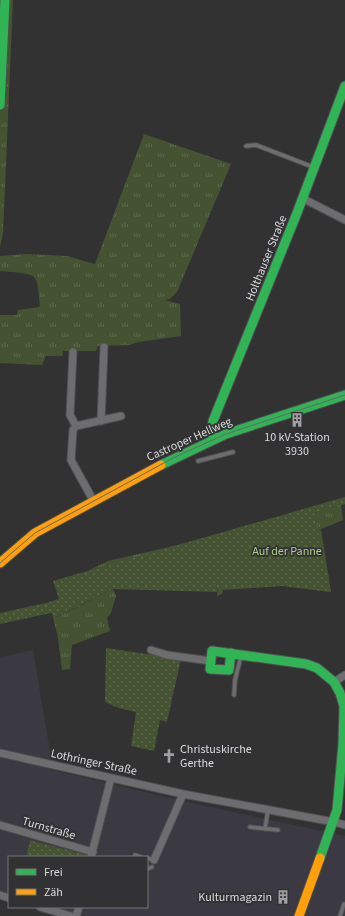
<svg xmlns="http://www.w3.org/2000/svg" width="345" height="916" font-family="'Source Sans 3',sans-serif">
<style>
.built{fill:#3b3941}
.grass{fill:url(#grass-tufts)}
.park{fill:url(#park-dots)}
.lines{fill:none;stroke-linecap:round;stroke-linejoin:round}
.lane-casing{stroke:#505052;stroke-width:5.5}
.street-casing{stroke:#505052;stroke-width:9}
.fast-casing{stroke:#505052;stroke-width:11}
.slow-casing{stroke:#505052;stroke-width:11}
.lane{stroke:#6d6c6e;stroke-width:3.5}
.street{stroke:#6d6c6e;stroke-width:7}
.fast{stroke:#30b455;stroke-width:9}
.slow{stroke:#ff9f0a;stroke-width:9}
.tram{stroke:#686869;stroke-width:1}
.labels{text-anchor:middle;stroke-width:3.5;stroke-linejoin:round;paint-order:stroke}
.street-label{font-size:12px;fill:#dadadc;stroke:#323134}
.poi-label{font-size:12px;fill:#dadadc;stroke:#323134}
.park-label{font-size:12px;fill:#afcc8a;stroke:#323134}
</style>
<defs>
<pattern id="grass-tufts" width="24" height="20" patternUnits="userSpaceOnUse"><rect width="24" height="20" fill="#455333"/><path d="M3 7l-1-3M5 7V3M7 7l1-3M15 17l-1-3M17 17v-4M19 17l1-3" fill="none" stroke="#5f6b50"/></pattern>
<pattern id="park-dots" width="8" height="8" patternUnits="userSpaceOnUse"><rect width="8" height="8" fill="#455333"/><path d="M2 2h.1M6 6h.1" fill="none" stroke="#5f6b50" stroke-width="1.8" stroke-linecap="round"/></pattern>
</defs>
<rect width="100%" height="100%" fill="#323233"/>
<!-- built -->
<path class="built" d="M 33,650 L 51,757 L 48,769 L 187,802 L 345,836 L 345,916 L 78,916 L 46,907 L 147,907 L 147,857 L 9,857 L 9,897 L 0,894 L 0,657 Z"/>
<!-- grass -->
<path class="grass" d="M 0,0 L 13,0 L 3,233 L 0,247 Z
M 144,134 L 231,164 L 177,292 L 170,299 L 165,300 L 180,304 L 181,336 L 138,342 L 130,345 L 98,346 L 96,351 L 63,351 L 62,356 L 46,356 L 42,365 L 0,363 L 0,315 L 17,315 L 18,310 L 40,307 C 39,300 39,281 34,277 C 29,272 7,272 0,271 L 0,256 L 27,254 L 67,256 L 95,264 Z
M 341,505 L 343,520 L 321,529 L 331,592 L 283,586 L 223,590 L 222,594 L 217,596 L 218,587 L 314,513 Z
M 222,535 L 87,571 L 108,561 Z
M 113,589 L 116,596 L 111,613 L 107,618 L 110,631 L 72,645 L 70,669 L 62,670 L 58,638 L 52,613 L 57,617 Z"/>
<!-- park -->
<path class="park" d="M 345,497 L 345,504 L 314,513 L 331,592 L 283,586 L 218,587 L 217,592 L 113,589 L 56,617 L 51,613 L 0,624 L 0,613 L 46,603 L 59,599 L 53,581 Z
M 106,648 L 181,659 L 167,722 L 160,720 L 154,751 L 131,746 L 136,712 L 119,708 L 105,702 Z
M 30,840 L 87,855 L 86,857 L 26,857 Z"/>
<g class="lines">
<defs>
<path id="lane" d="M 246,146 L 256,145 L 313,167
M 198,461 L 233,452
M 234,695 L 235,680 L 241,656
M 250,827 L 278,830
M 265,829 L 268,810
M 135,855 L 141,857
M 147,858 L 154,860
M 147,869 L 152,867
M 340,916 L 344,904"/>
<path id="street" d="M 302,198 L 345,220
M 73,352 L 70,415 L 76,426
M 101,421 L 104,347
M 93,500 L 71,460 L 73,430 L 76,426 L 121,416
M 151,650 L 167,655 L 211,661
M 334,682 L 345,675
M 0,753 L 183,794 L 334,822 L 345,825
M 0,825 L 93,852
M 91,857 L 111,778
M 154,860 L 183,794
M 0,895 L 9,898
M 40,907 L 71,916
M 76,916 L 79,907"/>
<path id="fast" d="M 0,105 L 5,0
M 214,438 L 212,432 L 213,421 L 297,213 L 345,86
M 161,465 L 226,434 L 345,395
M 231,653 L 229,670 L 210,669 L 212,651 L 306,664 L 317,668 L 334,682 L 340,693 L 344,706 L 343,744 L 337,810 L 320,858"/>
<path id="slow" d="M 0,563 L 35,533 L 161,465
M 299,916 L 320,858"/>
</defs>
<!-- lane casing -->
<use href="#lane" class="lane-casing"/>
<!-- street casing -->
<use href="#street" class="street-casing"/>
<!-- fast casing -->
<use href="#fast" class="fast-casing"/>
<!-- slow casing -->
<use href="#slow" class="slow-casing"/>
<!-- lane -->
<use href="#lane" class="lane"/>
<!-- street -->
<use href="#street" class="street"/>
<!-- fast -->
<use href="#fast" class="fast"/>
<!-- slow -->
<use href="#slow" class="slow"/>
<!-- tram -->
<path class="tram" d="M 0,563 L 35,533 L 173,458 L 226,434 L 345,395"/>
</g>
<!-- icons -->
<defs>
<symbol id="building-bare" viewBox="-9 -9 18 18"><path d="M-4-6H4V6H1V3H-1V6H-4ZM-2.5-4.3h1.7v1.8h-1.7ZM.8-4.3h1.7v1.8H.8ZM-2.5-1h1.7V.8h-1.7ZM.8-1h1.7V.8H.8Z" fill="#9f9fa1" stroke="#323134" stroke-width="2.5" paint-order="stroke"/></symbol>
<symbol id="church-bare" viewBox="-9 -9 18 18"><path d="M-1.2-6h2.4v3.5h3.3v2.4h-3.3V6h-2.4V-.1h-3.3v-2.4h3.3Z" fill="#9f9fa1" stroke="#323134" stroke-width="2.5" paint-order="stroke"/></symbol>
</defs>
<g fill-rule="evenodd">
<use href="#building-bare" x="287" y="410" width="20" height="20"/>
<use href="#church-bare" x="159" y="746" width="20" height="20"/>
<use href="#building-bare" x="273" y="887" width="20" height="20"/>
</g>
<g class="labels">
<!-- street labels -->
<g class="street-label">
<text transform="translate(266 258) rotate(-68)" y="4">Holthauser Straße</text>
<text transform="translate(189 439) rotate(-24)" y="4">Castroper Hellweg</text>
<text transform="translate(94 762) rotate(12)" y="4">Lothringer Straße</text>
<text transform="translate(49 828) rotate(16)" y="4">Turnstraße</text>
</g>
<!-- poi labels -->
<g class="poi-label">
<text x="297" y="441">10 kV-Station<tspan x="297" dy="14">3930</tspan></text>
<text x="180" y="753" text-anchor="start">Christuskirche<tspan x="180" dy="14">Gerthe</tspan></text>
<text x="272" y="901" text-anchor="end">Kulturmagazin</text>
</g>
<!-- park labels -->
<g class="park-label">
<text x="287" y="555">Auf der Panne</text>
</g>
</g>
<!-- legend -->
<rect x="8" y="856" width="140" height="52" fill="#323134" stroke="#757577"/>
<rect x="16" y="869" width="20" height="6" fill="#30b455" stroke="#757577"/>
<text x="44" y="876" font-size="12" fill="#dadadc">Frei</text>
<rect x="16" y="889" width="20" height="6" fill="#ff9f0a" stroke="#757577"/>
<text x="44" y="896" font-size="12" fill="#dadadc">Zäh</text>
</svg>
